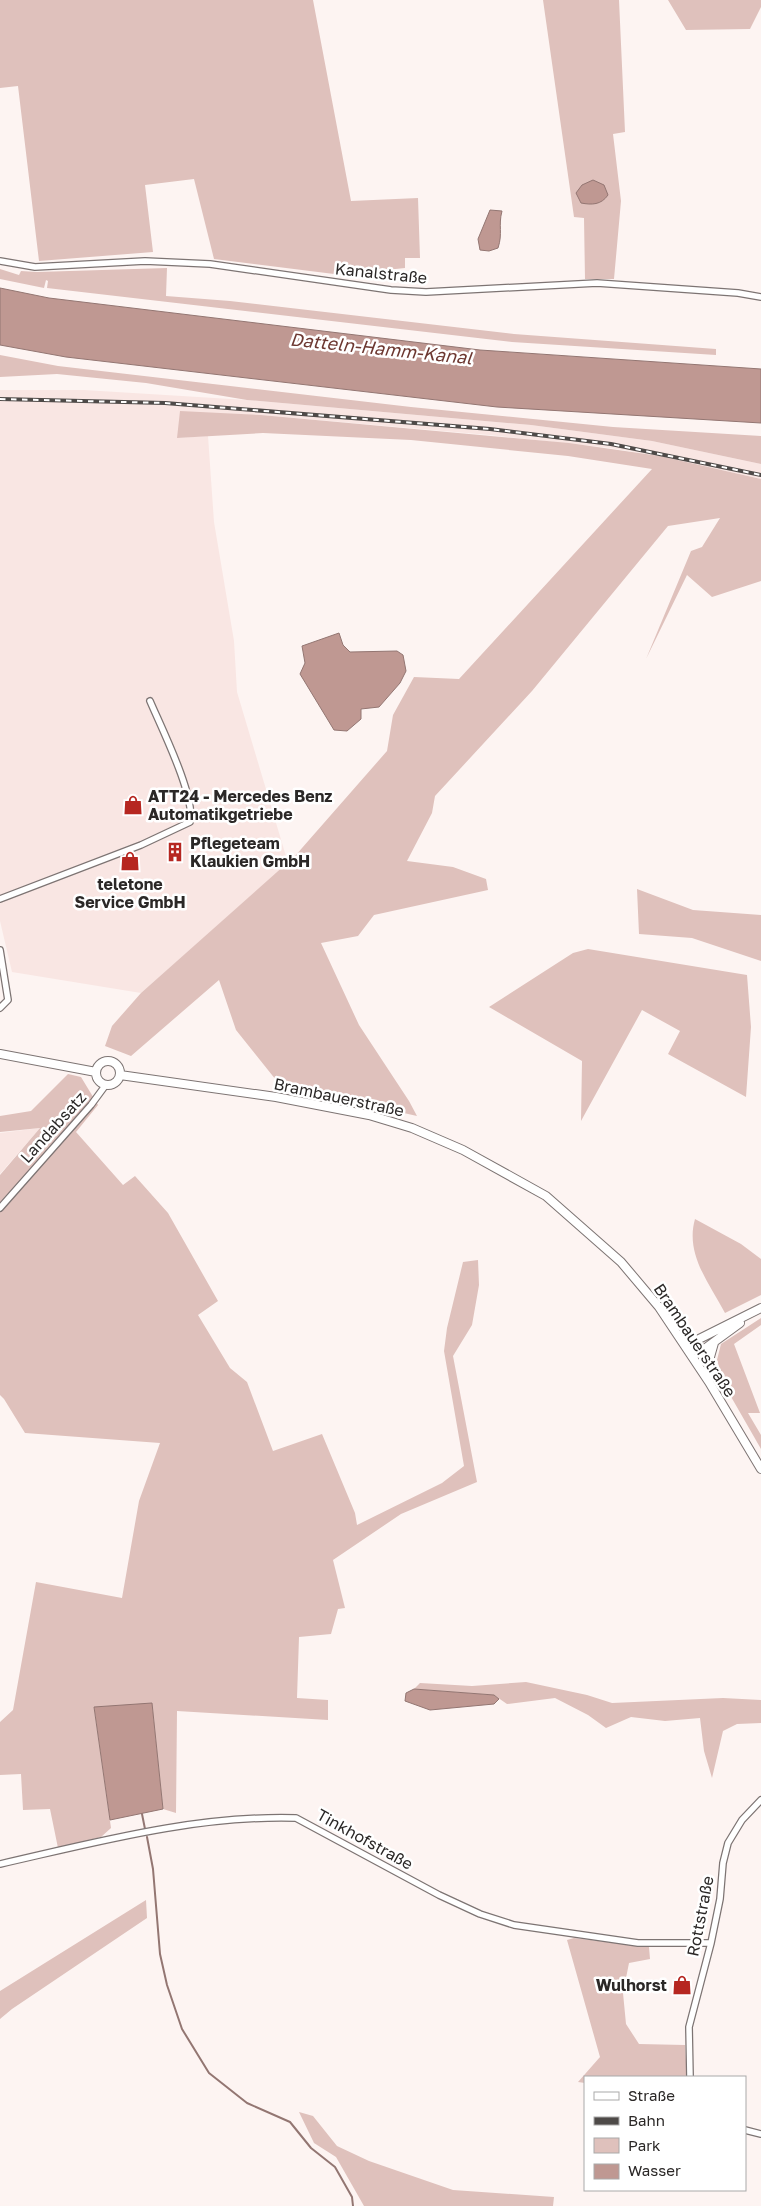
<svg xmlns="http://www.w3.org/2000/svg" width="761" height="2206" font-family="'Golos Text',sans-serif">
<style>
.built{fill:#f9e6e3}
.green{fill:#dfc1bc}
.water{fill:#bf9892;stroke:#937672}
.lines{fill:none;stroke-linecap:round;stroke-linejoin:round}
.stream{stroke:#937672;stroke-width:2}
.street-casing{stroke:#7d7473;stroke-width:8}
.secondary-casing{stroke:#7d7473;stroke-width:10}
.street{stroke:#fff;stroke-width:5.5}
.secondary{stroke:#fff;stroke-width:8}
.rail-casing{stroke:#4e4a48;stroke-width:4}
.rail{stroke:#fff;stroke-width:2;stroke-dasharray:5.5;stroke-linecap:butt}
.labels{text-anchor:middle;stroke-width:5;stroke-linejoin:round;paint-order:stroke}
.street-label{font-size:16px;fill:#2b2827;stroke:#fff}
.poi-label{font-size:16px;font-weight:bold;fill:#2b2827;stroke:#fff;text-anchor:start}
.water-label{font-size:18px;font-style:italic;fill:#6d3831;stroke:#fff}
</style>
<rect width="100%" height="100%" fill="#fdf4f2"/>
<!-- built -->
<path class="built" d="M 0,390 L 84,390 L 247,400 L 531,425 L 652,441 L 761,464 L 761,479 L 660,456 L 610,448 L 489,435 L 261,415 L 177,438 L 208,436 L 214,522 L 234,641 L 237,692 L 288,863 L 141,993 L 12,972 L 0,921 Z
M 40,1128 L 0,1174 L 0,1133 Z"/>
<!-- green -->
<path class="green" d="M 0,0 L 313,0 L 351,201 L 418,198 L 420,258 L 405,258 L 405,268 L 367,272 L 358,277 L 214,259 L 194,179 L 145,185 L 153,252 L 39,261 L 18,86 L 0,88 Z
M 543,0 L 619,0 L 625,132 L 613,134 L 621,201 L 614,279 L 585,279 L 584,218 L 574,217 Z
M 668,0 L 761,0 L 761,7 L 750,29 L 686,30 Z
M 167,268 L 166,296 L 230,301 L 514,334 L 716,349 L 716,355 L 512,342 L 47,288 L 48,281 L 46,280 L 44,288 L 0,279 L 0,269 L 19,275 L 21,271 L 37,272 Z
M 0,355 L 58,366 L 411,407 L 613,427 L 761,436 L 761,464 L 652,441 L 531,425 L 247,400 L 146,383 L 57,374 L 0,377 Z
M 180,411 L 261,415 L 569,443 L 660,456 L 761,479 L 761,581 L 712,597 L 687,575 L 646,659 L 691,551 L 702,547 L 720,518 L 668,526 L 532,691 L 435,796 L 432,813 L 407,861 L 453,867 L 486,879 L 488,890 L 374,915 L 358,936 L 321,943 L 359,1025 L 409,1101 L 417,1116 L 280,1085 L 236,1030 L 219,980 L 131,1056 L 105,1046 L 112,1026 L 141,993 L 295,856 L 387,751 L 393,715 L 414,677 L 459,679 L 652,469 L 568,456 L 411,440 L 263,433 L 177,438 Z
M 637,889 L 693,910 L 761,915 L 761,961 L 692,938 L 639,934 Z
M 588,949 L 747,975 L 751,1027 L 746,1097 L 668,1054 L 680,1031 L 642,1010 L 581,1121 L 582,1061 L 489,1007 L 573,953 Z
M 68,1074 L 81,1077 L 98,1105 L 76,1132 L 123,1185 L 135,1176 L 168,1213 L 218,1301 L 198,1315 L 230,1368 L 247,1382 L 273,1451 L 322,1434 L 355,1513 L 357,1525 L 442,1483 L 464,1466 L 444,1351 L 447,1328 L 463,1262 L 478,1260 L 479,1285 L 472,1325 L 453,1356 L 477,1482 L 401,1514 L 333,1560 L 345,1608 L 338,1609 L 331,1634 L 299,1637 L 297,1698 L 328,1700 L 328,1720 L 177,1711 L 176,1813 L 163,1809 L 152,1704 L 94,1708 L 111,1828 L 101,1837 L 58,1848 L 50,1809 L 23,1810 L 21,1774 L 0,1775 L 0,1722 L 13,1710 L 36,1582 L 122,1598 L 139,1501 L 160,1443 L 25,1433 L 4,1399 L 0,1395 L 0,1175 L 40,1128 L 0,1132 L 0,1116 L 31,1111 Z
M 695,1219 L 741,1244 L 761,1259 L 761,1295 L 725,1313 C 709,1283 685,1254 695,1219 Z
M 761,1318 L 761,1325 L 734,1344 L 760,1413 L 748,1413 L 761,1435 L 761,1449 L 726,1388 L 717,1360 L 721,1344 Z
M 526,1682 L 587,1695 L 612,1703 L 723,1698 L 761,1700 L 761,1723 L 737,1724 L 723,1731 L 712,1778 L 704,1751 L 700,1718 L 665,1721 L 631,1717 L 606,1728 L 588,1715 L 555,1698 L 507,1704 L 494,1695 L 414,1689 L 420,1683 L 472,1686 Z
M 146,1900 L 147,1918 L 12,2009 L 0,2019 L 0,1991 Z
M 574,1938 L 649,1947 L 650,1959 L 629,1963 L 623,1993 L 626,2024 L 639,2044 L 685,2045 L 687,2077 L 585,2077 L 585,2083 L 578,2082 L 600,2057 L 567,1940 Z
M 299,2112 L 313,2116 L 337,2146 L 369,2161 L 453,2190 L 554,2197 L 553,2206 L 364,2206 L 336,2157 L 314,2143 Z"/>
<!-- water -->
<path class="water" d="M 593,180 L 604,185 L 608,195 C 601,205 592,205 581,203 L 576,193 L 582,185 Z
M 490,210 L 502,211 C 498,226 503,233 498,248 L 489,251 L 480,250 L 478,239 Z
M 0,288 L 49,298 L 480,350 L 761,369 L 761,423 L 497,407 L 66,357 L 0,345 Z
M 339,633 L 343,645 L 350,652 L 397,651 L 403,655 L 406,671 L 400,683 L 379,707 L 361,709 L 361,719 L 347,731 L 334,730 L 300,674 L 305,663 L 302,646 Z
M 414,1689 L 494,1695 L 499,1699 L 494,1704 L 430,1710 L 405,1701 L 406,1693 Z
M 152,1703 L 163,1809 L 110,1820 L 94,1707 Z"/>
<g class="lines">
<!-- stream -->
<path class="stream" d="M 142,1814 L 145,1829
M 147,1837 L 153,1869 L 160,1954 L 167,1985 L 182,2029 L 209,2073 L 247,2103 L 290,2122 L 311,2148 L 335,2167 L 352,2197 L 353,2206"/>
<defs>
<path id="street" d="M 0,261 L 35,267 L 145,261 L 210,264 L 391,290 L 426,292 L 597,283 L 738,293 L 761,297
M 0,899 L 141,845 L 190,822 C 196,797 161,727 150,701
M 0,950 L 8,1000 L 0,1008
M 0,1208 L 91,1105 L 105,1086
M 0,1864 C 97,1842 196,1815 296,1818 L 439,1895 L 480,1914 L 514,1925 L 638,1943 L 711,1943
M 690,2077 L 689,2027 L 711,1943 L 720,1899 L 723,1863 L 728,1843 L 742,1820 L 761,1800
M 745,2130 L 761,2134"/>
<path id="secondary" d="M 0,1054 L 96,1072
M96 1073a12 12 0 1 1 24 0a12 12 0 1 1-24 0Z
M 120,1075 L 276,1097 L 369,1115 L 412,1128 L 463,1150 L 546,1196 L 621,1262 L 659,1307 L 709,1382 L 761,1469
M 690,1351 L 697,1340 L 761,1308
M 690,1351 L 703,1350 L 740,1323
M 709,1380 L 710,1357 L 714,1343"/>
</defs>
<!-- street casing -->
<use href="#street" class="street-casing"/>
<!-- secondary casing -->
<use href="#secondary" class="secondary-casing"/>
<!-- street -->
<use href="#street" class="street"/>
<!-- secondary -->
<use href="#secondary" class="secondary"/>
<defs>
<path id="rail" d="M 0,399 L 165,403 L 490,429 L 611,444 L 761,475"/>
</defs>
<!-- rail casing -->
<use href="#rail" class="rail-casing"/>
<!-- rail -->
<use href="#rail" class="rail"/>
</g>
<!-- icons -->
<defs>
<symbol id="shop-bare" viewBox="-9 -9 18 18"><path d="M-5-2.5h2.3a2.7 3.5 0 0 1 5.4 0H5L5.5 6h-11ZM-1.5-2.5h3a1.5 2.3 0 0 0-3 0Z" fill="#b62721" stroke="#fff" stroke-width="2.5" paint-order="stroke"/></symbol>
<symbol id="building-bare" viewBox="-9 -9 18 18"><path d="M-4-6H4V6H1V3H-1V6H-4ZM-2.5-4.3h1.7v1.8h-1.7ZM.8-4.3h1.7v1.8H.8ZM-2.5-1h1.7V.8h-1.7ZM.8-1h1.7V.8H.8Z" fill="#b62721" stroke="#fff" stroke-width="2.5" paint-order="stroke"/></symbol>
</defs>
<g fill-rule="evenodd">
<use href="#shop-bare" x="119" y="791" width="28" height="28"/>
<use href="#building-bare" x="161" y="838" width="28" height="28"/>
<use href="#shop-bare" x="116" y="847" width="28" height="28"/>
<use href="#shop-bare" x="668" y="1971" width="28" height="28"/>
</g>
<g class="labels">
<!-- street labels -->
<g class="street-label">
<text transform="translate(381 273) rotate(6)" y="6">Kanalstraße</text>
<text transform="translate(339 1097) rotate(12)" y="6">Brambauerstraße</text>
<text transform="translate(53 1127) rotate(-48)" y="6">Landabsatz</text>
<text transform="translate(695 1340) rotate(56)" y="6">Brambauerstraße</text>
<text transform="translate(365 1839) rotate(29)" y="6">Tinkhofstraße</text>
<text transform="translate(700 1916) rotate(-79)" y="6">Rottstraße</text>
</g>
<!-- poi labels -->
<g class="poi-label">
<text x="148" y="802">ATT24 - Mercedes Benz<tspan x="148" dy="18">Automatikgetriebe</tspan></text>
<text x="190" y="849">Pflegeteam<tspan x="190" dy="18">Klaukien GmbH</tspan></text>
<text x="130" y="890" text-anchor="middle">teletone<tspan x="130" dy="18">Service GmbH</tspan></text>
<text x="667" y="1991" text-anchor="end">Wulhorst</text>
</g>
<!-- water labels -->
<g class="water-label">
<text transform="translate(381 349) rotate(6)" y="6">Datteln-Hamm-Kanal</text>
</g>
</g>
<!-- legend -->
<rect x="584" y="2076" width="162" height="115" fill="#ffffff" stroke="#aaa9a9"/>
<rect x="594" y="2092" width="25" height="8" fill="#ffffff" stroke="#aaa9a9"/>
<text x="628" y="2101" font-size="15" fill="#2b2827">Straße</text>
<rect x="594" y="2117" width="25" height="8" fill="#4e4a48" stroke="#aaa9a9"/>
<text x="628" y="2126" font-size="15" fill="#2b2827">Bahn</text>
<rect x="594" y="2138" width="25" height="15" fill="#dfc1bc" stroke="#aaa9a9"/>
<text x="628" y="2151" font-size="15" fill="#2b2827">Park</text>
<rect x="594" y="2164" width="25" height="15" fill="#bf9892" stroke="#aaa9a9"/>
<text x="628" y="2176" font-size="15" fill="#2b2827">Wasser</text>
</svg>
